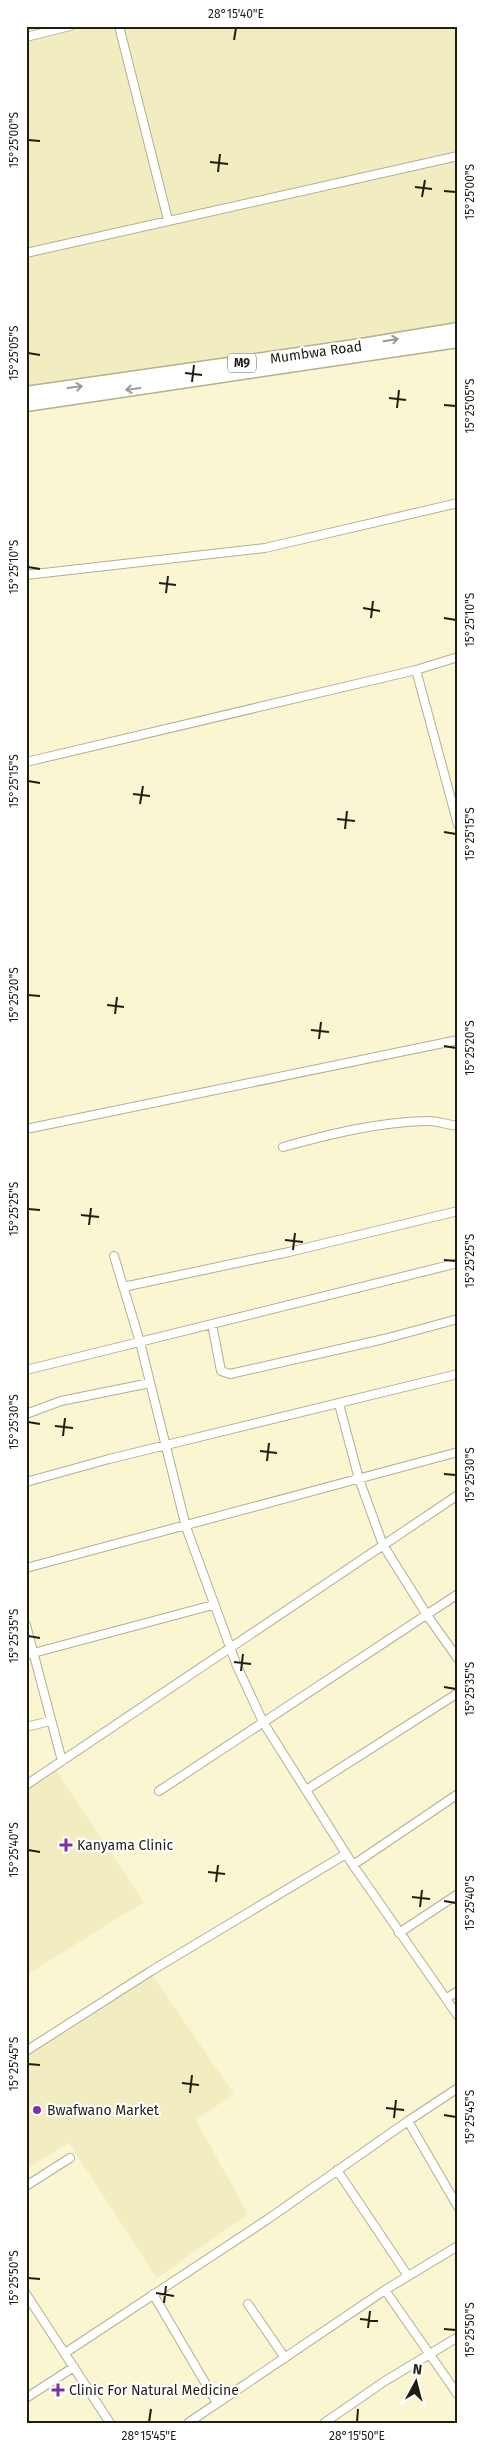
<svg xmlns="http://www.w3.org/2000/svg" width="484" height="2449" font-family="'Fira Sans',sans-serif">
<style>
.built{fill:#f2ecc1}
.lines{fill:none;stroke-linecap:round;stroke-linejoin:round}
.street-casing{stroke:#b4af8e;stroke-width:10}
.primary-casing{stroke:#b4af8e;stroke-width:15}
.street{stroke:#fff;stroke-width:8}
.primary{stroke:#fff;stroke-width:12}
.oneway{stroke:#9b9a94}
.ticks{fill:none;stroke:#201e11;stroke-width:2}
.poi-dot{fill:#7e30a1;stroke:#fff;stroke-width:2}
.labels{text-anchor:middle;stroke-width:4.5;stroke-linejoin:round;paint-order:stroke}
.shield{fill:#fff;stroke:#636258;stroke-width:1}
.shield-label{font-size:12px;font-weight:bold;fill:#201e11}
.street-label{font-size:14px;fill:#201e11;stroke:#fff}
.poi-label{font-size:14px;fill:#201e11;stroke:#fff;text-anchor:start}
.neatline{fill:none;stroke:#201e11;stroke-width:2}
.ticks-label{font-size:12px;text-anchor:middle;fill:#201e11}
</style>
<rect width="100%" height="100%" fill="#fbf6d2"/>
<!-- built -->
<path class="built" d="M 26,26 L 458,26 L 458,332 L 26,397 Z
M 55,1769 L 144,1902 L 26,1975 L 26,1788 Z
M 153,1976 L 234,2094 L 196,2120 L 248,2214 L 157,2278 L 69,2143 L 26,2169 L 26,2052 Z"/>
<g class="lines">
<defs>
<path id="street" d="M 119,26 L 168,220
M 26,37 L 70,26
M 26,253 L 458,156
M 26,575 L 265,548 L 458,503
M 416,670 L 458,825
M 26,762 L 416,670 L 458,657
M 26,1129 L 458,1040
M 283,1147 C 330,1134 378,1122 427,1121 C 438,1120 447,1126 458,1125
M 114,1256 L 140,1342 L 186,1527 L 237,1666 L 263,1722 L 353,1865 L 458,2016
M 123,1287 L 289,1252 L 458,1211
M 212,1324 L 221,1371 L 230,1374 L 384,1339 L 458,1319
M 26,1370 L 458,1263
M 339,1404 L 359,1479 L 383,1545 L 427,1615 L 458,1659
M 26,1414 L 61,1401 L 150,1383
M 26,1482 L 109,1459 L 458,1374
M 26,1568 L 458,1452
M 26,1625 L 62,1761
M 26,1655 L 213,1605
M 26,1727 L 50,1721
M 26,1785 L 458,1495
M 306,1790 L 458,1693
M 159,1791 L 458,1594
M 353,1865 L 458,1794
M 399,1933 L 458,1894
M 447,1998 L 458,1991
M 26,2051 L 151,1971 L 346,1854
M 408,2121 L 458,2207
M 337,2170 L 408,2276
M 26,2186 L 70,2158
M 385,2290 L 458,2395
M 26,2294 L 110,2423
M 153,2294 L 217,2403
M 248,2304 L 285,2358
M 65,2353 L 268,2219 L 408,2121 L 458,2088
M 26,2398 L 74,2367
M 188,2423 L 385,2290 L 458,2246
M 324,2423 L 385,2381 L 458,2337"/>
<path id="primary" d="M 26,393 L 362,345 L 458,329
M 26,405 L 458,341"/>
</defs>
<!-- street casing -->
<use href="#street" class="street-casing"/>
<!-- primary casing -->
<use href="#primary" class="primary-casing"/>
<!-- street -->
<use href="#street" class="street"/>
<!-- primary -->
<use href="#primary" class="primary"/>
</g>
<!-- one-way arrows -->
<defs><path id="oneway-shaft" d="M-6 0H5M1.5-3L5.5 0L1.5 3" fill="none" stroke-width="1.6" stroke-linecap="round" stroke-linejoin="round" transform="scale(1.25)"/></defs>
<g class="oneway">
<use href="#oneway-shaft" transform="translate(391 340) rotate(-10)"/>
<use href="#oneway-shaft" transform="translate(75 387) rotate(-8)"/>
<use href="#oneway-shaft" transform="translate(133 389) rotate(172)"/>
</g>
<!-- ticks -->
<path class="ticks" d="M 234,40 L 236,28M 28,140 L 40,141M 210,162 L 228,164M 218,172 L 220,154M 415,187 L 432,189M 444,191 L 456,192M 422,197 L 425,180M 28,353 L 40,355M 185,373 L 202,375M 192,382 L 194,365M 389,398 L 406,400M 444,405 L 456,406M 397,408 L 399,390M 28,567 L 40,569M 159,583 L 176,585M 166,593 L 168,576M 363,608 L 380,611M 371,618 L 373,601M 444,618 L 456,620M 28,781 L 40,783M 133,794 L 150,796M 140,804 L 143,786M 337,819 L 355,821M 345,829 L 347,811M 444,832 L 456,834M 28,995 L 40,996M 107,1005 L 124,1007M 115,1014 L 117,997M 311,1030 L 329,1032M 319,1039 L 321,1022M 444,1046 L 456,1048M 28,1209 L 40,1210M 81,1215 L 99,1217M 89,1225 L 91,1208M 285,1240 L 303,1242M 293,1250 L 295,1233M 444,1260 L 456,1261M 28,1422 L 40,1424M 55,1426 L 73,1428M 63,1436 L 65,1418M 260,1451 L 277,1453M 267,1461 L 269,1443M 444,1474 L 456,1475M 28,1636 L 40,1638M 234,1662 L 251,1664M 241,1671 L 243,1654M 444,1687 L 456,1689M 28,1850 L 40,1852M 208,1872 L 225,1874M 216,1882 L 218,1865M 412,1897 L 430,1899M 444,1901 L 456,1903M 420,1907 L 422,1890M 28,2064 L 40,2065M 182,2083 L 199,2085M 190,2093 L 192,2075M 386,2108 L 404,2110M 444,2115 L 456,2117M 394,2118 L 396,2100M 28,2278 L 40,2279M 156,2293 L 174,2296M 164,2303 L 166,2286M 360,2319 L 378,2321M 368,2328 L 370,2311M 444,2329 L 456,2330M 149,2422 L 151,2409M 357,2422 L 358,2409"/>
<!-- markers -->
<g class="poi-dot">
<path d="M63.5 1837.5h5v5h5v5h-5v5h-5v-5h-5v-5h5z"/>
<circle cx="37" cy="2110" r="5"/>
<path d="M55.5 2382.5h5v5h5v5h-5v5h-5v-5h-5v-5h5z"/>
</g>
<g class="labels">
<!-- shield labels -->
<rect class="shield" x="228" y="353.5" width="28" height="19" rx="4"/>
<g class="shield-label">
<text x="242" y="367">M9</text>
</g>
<!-- street labels -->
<g class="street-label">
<text transform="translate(316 352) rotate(-8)" y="5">Mumbwa Road</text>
</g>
<!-- poi labels -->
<g class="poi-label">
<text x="77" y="1850">Kanyama Clinic</text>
<text x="47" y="2115">Bwafwano Market</text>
<text x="69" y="2395">Clinic For Natural Medicine</text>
</g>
</g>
<!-- border -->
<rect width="484" height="2449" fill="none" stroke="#ffffff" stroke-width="55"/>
<!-- north arrow -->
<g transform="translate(416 2382) rotate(7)" stroke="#ffffff" stroke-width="4" paint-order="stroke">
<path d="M0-4L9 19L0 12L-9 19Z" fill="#201e11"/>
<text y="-8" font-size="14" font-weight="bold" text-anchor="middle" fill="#201e11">N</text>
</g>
<rect x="28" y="28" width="428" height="2394" class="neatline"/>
<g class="ticks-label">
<text x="236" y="18">28°15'40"E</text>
<text transform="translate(14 140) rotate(-90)" y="4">15°25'00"S</text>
<text transform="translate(470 192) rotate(-90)" y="4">15°25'00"S</text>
<text transform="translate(14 353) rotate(-90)" y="4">15°25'05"S</text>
<text transform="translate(470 406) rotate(-90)" y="4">15°25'05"S</text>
<text transform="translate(14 567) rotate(-90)" y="4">15°25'10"S</text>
<text transform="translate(470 620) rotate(-90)" y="4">15°25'10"S</text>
<text transform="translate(14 781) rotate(-90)" y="4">15°25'15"S</text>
<text transform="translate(470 834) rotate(-90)" y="4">15°25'15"S</text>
<text transform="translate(14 995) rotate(-90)" y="4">15°25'20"S</text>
<text transform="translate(470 1048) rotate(-90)" y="4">15°25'20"S</text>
<text transform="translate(14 1209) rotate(-90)" y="4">15°25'25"S</text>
<text transform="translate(470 1261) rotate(-90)" y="4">15°25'25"S</text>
<text transform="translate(14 1422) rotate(-90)" y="4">15°25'30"S</text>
<text transform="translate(470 1475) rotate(-90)" y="4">15°25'30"S</text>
<text transform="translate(14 1636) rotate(-90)" y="4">15°25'35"S</text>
<text transform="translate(470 1689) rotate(-90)" y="4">15°25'35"S</text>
<text transform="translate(14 1850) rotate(-90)" y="4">15°25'40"S</text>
<text transform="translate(470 1903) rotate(-90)" y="4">15°25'40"S</text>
<text transform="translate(14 2064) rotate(-90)" y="4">15°25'45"S</text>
<text transform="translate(470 2117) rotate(-90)" y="4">15°25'45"S</text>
<text transform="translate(14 2278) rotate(-90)" y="4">15°25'50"S</text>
<text transform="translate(470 2330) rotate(-90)" y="4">15°25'50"S</text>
<text x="149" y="2440">28°15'45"E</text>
<text x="357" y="2440">28°15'50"E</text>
</g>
</svg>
